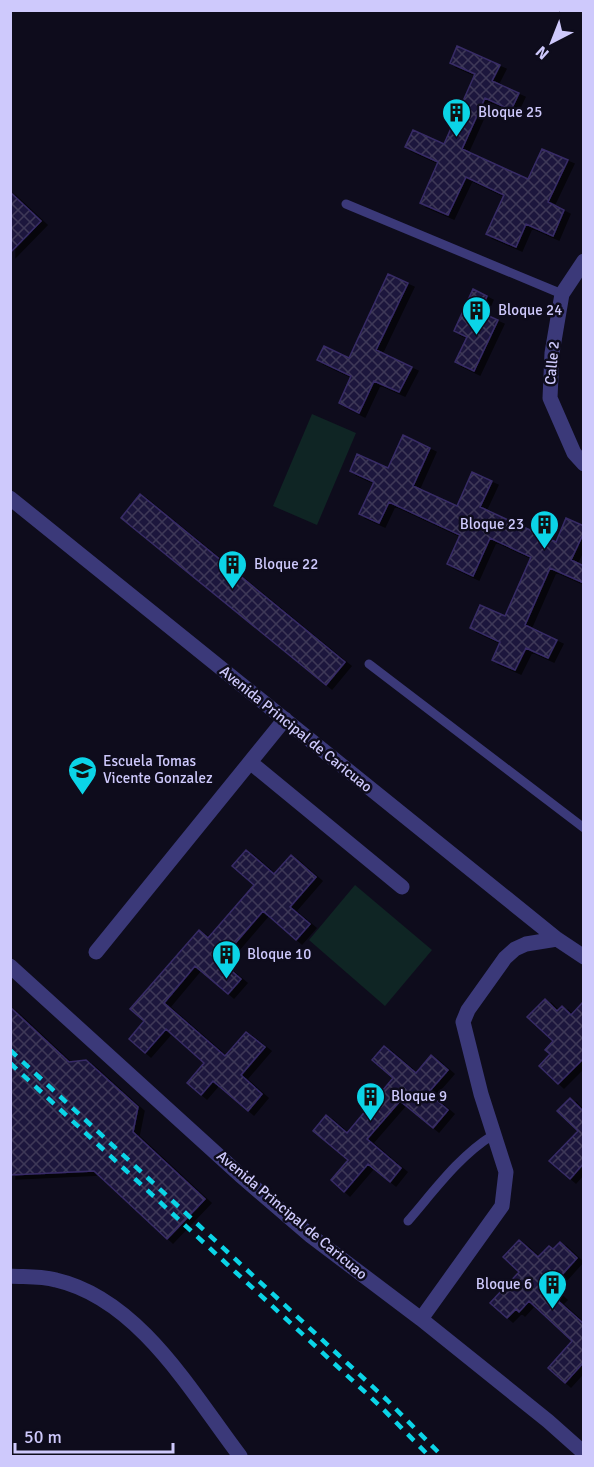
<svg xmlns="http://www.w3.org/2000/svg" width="594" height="1467" font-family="Signika,sans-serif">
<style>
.green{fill:#0f2524}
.building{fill:url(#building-cross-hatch);stroke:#372c66;stroke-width:1.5;filter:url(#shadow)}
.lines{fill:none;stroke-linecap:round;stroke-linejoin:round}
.lane{stroke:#3b3979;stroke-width:9}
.street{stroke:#3b3979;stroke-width:15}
.rail{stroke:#0bd4e7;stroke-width:4.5;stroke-dasharray:9 8;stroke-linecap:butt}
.labels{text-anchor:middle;stroke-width:5;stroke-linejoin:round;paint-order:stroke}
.poi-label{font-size:15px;fill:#cec9fc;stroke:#0e0c1c;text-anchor:start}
.street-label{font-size:15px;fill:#cec9fc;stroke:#0e0c1c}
</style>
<defs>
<pattern id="building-cross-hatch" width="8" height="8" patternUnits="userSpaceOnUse" patternTransform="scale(1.5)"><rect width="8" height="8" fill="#1f193c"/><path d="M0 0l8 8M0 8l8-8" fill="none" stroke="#3e3959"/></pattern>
<filter id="shadow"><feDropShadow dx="6" dy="4" stdDeviation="0" flood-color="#0009"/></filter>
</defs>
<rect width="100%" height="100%" fill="#0e0c1c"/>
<!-- green -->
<path class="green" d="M 312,414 L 356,433 L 317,525 L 273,506 Z
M 355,885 L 432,950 L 385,1006 L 309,940 Z"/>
<!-- building -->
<path class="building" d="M 457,46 L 500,65 L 492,81 L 519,93 L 511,110 L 485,98 L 462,149 L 528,179 L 542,149 L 568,160 L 548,202 L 564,210 L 553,236 L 526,224 L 516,247 L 486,234 L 504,195 L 466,177 L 448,215 L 420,203 L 438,162 L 405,147 L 413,130 L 444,144 L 475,74 L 450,63 Z
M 10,192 L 41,221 L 10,253 Z
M 388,274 L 408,283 L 376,350 L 412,367 L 399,392 L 374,381 L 359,413 L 339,403 L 351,376 L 317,360 L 324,346 L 349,358 Z
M 473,289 L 487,296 L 480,312 L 498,320 L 474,371 L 455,362 L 467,337 L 454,331 Z
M 403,435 L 430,448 L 413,486 L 457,506 L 472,472 L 492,481 L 480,507 L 556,542 L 566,518 L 584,526 L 584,532 L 571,560 L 584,566 L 584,583 L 550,568 L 525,625 L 557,640 L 548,658 L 526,648 L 515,670 L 492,660 L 500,642 L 470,628 L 480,605 L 505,616 L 531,557 L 490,538 L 473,576 L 447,564 L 460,535 L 389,502 L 379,523 L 359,514 L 374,482 L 350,471 L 357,454 L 388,468 Z
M 140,494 L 345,662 L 326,685 L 121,518 Z
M 246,850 L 274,874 L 291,855 L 316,877 L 290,907 L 310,924 L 296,940 L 263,911 L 220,961 L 241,979 L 228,994 L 195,966 L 164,1003 L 225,1056 L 246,1032 L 265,1047 L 241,1075 L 262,1094 L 248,1111 L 213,1081 L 201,1095 L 187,1083 L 204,1063 L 166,1029 L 145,1053 L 129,1039 L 144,1021 L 130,1009 L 199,930 L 208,938 L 254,885 L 232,866 Z
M 545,999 L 557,1011 L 562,1006 L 571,1015 L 584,1001 L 584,1058 L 558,1084 L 539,1066 L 550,1054 L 545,1050 L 553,1041 L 527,1017 Z
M 10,1007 L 69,1062 L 86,1060 L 138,1107 L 133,1132 L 205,1199 L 167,1239 L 94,1171 L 10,1175 Z
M 384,1046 L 416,1073 L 431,1055 L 448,1070 L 428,1093 L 448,1110 L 433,1128 L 400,1101 L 367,1139 L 401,1168 L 390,1182 L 368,1164 L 344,1192 L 331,1180 L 348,1160 L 313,1131 L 326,1115 L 347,1133 L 393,1078 L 372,1060 Z
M 570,1098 L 584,1112 L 584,1163 L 570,1179 L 549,1161 L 578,1131 L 557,1111 Z
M 519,1240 L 538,1257 L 549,1246 L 553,1249 L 560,1242 L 577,1258 L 551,1287 L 561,1296 L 557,1300 L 584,1324 L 584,1362 L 565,1383 L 548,1368 L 572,1341 L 529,1301 L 519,1312 L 516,1309 L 507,1318 L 490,1303 L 519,1272 L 503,1257 Z"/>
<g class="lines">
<!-- lane -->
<path class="lane" d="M 346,204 L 562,294
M 369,664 L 584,828
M 408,1221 C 434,1191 459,1156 493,1135"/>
<!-- street -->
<path class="street" d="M 584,261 L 562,294 L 552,353 L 550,398 L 574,453 L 584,464
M 10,498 L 557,939 L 584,957
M 250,762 L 402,887
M 96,952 L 285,719
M 10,966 L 240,1175 L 311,1236 L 421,1319 L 548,1421 L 584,1453
M 10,1276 C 25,1277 42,1276 56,1280 C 139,1299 192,1393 240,1456
M 421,1319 L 502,1206 L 506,1172 L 481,1094 L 463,1022 L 468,1010 L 505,958 L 515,949 L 526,944 L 557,939"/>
<!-- rail -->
<path class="rail" d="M 10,1050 L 387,1400 L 442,1456
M 10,1063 L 380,1406 L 429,1456"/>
</g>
<!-- icons -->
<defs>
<symbol id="building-pin" viewBox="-11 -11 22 30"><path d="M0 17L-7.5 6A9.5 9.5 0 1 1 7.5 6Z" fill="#0bd4e7" stroke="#0e0c1c"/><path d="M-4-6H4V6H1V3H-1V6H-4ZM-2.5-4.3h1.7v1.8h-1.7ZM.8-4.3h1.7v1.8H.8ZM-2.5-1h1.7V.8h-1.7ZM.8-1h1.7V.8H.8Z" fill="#111"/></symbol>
<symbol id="school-pin" viewBox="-11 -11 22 30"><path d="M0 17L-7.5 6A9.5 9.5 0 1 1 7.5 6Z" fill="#0bd4e7" stroke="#0e0c1c"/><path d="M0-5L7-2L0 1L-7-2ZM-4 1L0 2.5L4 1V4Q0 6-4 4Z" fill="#111"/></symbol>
</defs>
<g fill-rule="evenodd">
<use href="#building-pin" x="440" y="96" width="33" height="45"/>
<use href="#building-pin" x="460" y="294" width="33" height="45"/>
<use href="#building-pin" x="528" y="508" width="33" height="45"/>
<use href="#building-pin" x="216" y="548" width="33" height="45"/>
<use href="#school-pin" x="66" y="754" width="33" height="45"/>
<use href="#building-pin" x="210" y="938" width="33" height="45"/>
<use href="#building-pin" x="354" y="1080" width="33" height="45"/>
<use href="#building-pin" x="536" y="1268" width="33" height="45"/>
</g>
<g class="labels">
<!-- poi labels -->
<g class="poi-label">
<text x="478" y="117">Bloque 25</text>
<text x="498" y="315">Bloque 24</text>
<text x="524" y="529" text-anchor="end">Bloque 23</text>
<text x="254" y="569">Bloque 22</text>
<text x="103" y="766">Escuela Tomas<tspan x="103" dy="17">Vicente Gonzalez</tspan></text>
<text x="247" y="959">Bloque 10</text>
<text x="391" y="1101">Bloque 9</text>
<text x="532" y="1289" text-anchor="end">Bloque 6</text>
</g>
<!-- street labels -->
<g class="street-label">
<text transform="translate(552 363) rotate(-85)" y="5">Calle 2</text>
<text transform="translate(296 729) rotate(39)" y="5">Avenida Principal de Caricuao</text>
<text transform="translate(292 1215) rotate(40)" y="5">Avenida Principal de Caricuao</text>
</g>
</g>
<!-- border -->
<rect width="594" height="1467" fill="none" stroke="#cec9fc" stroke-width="24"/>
<!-- north arrow -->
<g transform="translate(552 42) rotate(222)" stroke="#0e0c1c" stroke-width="4.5" paint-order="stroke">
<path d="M0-4.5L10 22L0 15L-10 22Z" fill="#cec9fc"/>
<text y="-9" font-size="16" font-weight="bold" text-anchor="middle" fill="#cec9fc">N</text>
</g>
<!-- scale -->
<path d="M15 1443v9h158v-9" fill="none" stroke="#cec9fc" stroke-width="3"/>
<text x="24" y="1443" font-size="18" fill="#cec9fc" stroke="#0e0c1c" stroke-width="4.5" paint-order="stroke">50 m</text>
</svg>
